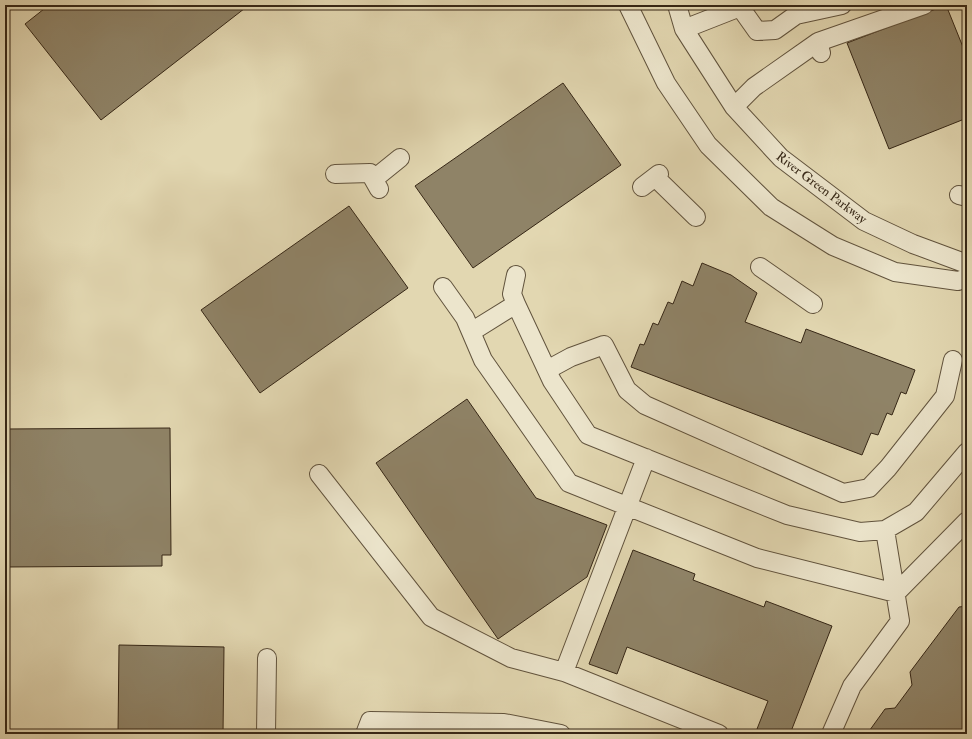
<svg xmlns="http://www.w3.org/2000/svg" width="972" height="739" font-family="'IM FELL Double Pica',serif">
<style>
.building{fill:#8f8367;stroke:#362716}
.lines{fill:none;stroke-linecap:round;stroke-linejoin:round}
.minor-casing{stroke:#61533d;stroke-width:20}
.minor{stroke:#ece5cc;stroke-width:18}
.labels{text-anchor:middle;stroke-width:4;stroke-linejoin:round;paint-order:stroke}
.street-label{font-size:13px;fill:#362716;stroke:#ece5cc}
</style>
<rect width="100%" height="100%" fill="#e2d7b1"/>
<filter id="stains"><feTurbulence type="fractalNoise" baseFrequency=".005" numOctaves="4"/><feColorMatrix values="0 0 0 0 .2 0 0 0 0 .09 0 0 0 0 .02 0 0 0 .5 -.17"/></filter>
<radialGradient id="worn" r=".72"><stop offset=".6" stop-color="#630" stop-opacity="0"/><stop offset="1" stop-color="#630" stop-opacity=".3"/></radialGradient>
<!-- building -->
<path class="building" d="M 49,5 L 249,5 L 101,120 L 25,24 Z
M 946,5 L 967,57 L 967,118 L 889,149 L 847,43 Z
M 563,83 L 621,165 L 473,268 L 415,186 Z
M 349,206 L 408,288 L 260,393 L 201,310 Z
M 702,263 L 731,275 L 757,293 L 745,322 L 801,343 L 806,329 L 915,370 L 906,394 L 901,392 L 892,415 L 887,413 L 878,435 L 871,433 L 862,455 L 631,367 L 640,344 L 644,345 L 653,323 L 658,325 L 668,302 L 673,304 L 682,281 L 693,286 Z
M 467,399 L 536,498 L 607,525 L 587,577 L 498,639 L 376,463 Z
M 170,428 L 171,555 L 162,555 L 162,566 L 5,567 L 5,429 Z
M 633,550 L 695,574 L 693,580 L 764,607 L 766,601 L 832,626 L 790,734 L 771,734 L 757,729 L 768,701 L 627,647 L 617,674 L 589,664 Z
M 967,606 L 967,734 L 867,734 L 885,709 L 895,708 L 912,685 L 910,672 L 959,607 Z
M 119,645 L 224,647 L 223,734 L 118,734 Z"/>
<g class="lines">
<defs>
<path id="minor" d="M 628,5 L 666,83 L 708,145 L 771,207 L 833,246 L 895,272 L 958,281 L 967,278
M 677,5 L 684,29 L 734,107 L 781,158 L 864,221 L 913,244 L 967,264
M 684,29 L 740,7 L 757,31 L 775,30 L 796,15 L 842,5
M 818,42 L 924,5
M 734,107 L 754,87 L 818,42 L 821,53
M 335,174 L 370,173 L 379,189
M 655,177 L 696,217
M 374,179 L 400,158
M 642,187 L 659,174
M 959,195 L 967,197
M 760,267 L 813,304
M 443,287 L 465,318 L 483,360 L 569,483 L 757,558 L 896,593 L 967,521
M 516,304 L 552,381 L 588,435 L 787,515 L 860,532 L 885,530 L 916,512 L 967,452
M 471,332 L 516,304 L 512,294 L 516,275
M 547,370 L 571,357 L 604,345 L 627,390 L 645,405 L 843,493 L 869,488 L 888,468 L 945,396 L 953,360
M 319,474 L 431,617 L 511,658 L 564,672 L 719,734
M 564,672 L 646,458
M 266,734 L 267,658
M 365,734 L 370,721 L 504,723 L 561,734
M 831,734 L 852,686 L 900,621 L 885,530"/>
</defs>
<!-- minor casing -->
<use href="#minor" class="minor-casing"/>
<!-- minor -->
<use href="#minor" class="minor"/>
</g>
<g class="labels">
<!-- street labels -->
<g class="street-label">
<text transform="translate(822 187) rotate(37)" y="5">River Green Parkway</text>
</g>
</g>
<!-- margin -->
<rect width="972" height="739" fill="none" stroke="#e2d7b1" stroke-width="20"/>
<rect x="6" y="6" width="960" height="727" fill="none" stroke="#362716" stroke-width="2"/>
<rect x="10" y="10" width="952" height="719" fill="none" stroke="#362716"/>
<rect width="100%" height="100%" filter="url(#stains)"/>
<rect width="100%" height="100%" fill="url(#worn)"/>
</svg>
